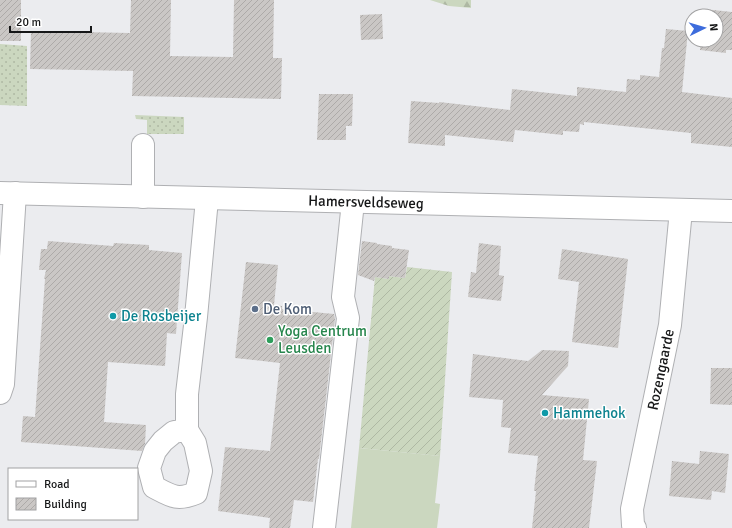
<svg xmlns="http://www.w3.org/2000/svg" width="732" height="528" font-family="Signika,sans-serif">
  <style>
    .grass { fill: url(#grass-dots) }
    .forest { fill: url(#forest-firs) }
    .garden { fill: url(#garden-furrows) }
    .pitch { fill: #cbd7bf }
    .building { fill: url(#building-hatch) }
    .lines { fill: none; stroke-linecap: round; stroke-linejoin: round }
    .minor-casing { stroke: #afb0b3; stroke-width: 24 }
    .minor { stroke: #fff; stroke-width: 22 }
    .service-dot { fill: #5c6f8a; stroke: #fff; stroke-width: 1.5 }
    .culture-dot { fill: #0f9aa8; stroke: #fff; stroke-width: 1.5 }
    .leisure-dot { fill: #2e9e5b; stroke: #fff; stroke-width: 1.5 }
    .labels { text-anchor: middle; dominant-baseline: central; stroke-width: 3; stroke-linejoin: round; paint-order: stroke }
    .street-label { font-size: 15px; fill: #161718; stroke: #fff }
    .service-label { font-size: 15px; fill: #4e5e75; stroke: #fff; text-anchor: start }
    .culture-label { font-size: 15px; fill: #0d838f; stroke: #fff; text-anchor: start }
    .leisure-label { font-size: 15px; fill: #27864d; stroke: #fff; text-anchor: start }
  </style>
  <defs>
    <pattern id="grass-dots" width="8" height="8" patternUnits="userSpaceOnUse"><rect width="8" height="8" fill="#cbd7bf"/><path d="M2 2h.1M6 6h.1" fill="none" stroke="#aeb8a3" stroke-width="1.8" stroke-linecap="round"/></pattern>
    <pattern id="forest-firs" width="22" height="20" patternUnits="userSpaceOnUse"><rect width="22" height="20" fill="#cbd7bf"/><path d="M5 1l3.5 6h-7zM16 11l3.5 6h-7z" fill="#aeb8a3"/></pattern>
    <pattern id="garden-furrows" width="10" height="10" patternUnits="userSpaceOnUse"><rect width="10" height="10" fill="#cbd7bf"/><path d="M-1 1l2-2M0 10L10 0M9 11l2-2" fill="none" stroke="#aeb8a3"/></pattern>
    <pattern id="building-hatch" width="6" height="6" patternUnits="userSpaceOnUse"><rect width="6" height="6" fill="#cac7c5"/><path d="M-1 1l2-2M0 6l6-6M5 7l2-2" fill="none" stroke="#adaaa8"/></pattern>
  </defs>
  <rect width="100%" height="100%" fill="#ebecef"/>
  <path class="grass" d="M0 44 27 46V106L0 105Z
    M135 115 184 117V134H147V120L136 119Z"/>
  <path class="forest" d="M430 0H471V8L449 6Z"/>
  <path class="garden" d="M407 267 452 272 440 456 359 448 375 277 389 279V276L405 278Z"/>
  <path class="pitch" d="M359 448 440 456 435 503 440 504 437 528H351Z"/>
  <path class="building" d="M0 0H21V41H0Z
    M131 0H171L170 56 233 57 234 0H274L273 58H282L281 99 132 96 133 71 30 69 31 31 130 33Z
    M704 9 732 12V50H726V53L700 50 701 40H716V16H703Z
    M382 14 383 39 361 40 360 15Z
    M666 29 688 31 682 92 732 98V147L691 143V133L584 122V125L580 124 579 132 563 131V135L515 130 513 142 445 135V146L408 143 411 101 439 103V102L510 110 512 89 577 96V87L626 92 627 79 640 80V75L659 77 662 48H664Z
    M319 94H353L352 126H346V140H317Z
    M48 241 113 246 114 243 149 245V250L182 253 176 334 167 333 165 366 108 362 104 422 146 425 145 444 142 451 21 442 23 416 35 417 45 279H44L46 270H39L41 249H47Z
    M362 241 377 243V244L392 246V248L409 250 405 278 389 276V279L375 277 374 281 358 275Z
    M479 243 501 246 499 275 504 276 501 301 468 297 471 272 476 273Z
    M562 249 628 259 618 348 572 342 579 282 558 279Z
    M246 262 278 265 274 305 282 306V309L334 314 335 319 319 459H318L313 502 294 500 290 528H269L270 518 218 511 225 447 270 451 280 363 235 358Z
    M542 350 569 351 568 366 542 395 589 399 583 460 597 461 589 528H532L536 491H534L538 456 508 453 511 428 501 427 503 400 469 397 473 354 528 361Z
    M711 368H732V405L710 404Z
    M700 451 729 454 725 493 712 491 711 500 669 496 672 461 699 464Z"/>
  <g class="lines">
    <g class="minor-casing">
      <g id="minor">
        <path id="s1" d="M0 193 732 211"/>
        <path d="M143 197V145"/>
        <path d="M0 393 3 384 15 193"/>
        <path d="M187 430 174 432 163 441 155 451 149 468 154 487C171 496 177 501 196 493L201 471 195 443 187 430V394L196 317 207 199"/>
        <path d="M324 528 348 318 343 297 353 202"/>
        <path id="s2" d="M635 528 633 525 632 509 670 325 681 210"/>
      </g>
    </g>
    <use href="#minor" class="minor"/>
  </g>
  <circle class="service-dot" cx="255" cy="309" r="4"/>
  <g class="culture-dot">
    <circle cx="113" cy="316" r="4"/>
    <circle cx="545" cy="413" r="4"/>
  </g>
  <circle class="leisure-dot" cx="270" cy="340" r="4"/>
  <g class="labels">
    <g class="street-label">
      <text stroke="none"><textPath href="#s1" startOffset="366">Hamersveldseweg</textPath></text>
      <text stroke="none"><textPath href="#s2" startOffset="162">Rozengaarde</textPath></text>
    </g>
    <g class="service-label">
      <text x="263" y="309">De Kom</text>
    </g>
    <g class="culture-label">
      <text x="121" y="316">De Rosbeijer</text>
      <text x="553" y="413">Hammehok</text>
    </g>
    <g class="leisure-label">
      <text x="278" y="331">Yoga Centrum<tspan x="278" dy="17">Leusden</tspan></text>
    </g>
  </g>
  <rect x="8" y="468" width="130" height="52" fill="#ffffff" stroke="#a2a2a3"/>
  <rect x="16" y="481" width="20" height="6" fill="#ffffff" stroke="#a2a2a3"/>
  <text x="44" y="488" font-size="12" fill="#161718">Road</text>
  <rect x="16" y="498" width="20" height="12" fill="url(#building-hatch)" stroke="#a2a2a3"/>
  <text x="44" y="508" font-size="12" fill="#161718">Building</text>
  <g transform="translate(704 28) rotate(85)"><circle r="19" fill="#ffffff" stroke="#a2a2a3"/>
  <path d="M0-3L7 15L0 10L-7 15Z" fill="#3d6cdc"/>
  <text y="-6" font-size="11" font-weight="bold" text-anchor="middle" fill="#161718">N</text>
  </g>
  <path d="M10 26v6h81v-6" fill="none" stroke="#161718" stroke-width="2"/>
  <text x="16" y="26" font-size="12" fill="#161718" stroke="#ffffff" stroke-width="3" paint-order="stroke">20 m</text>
</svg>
